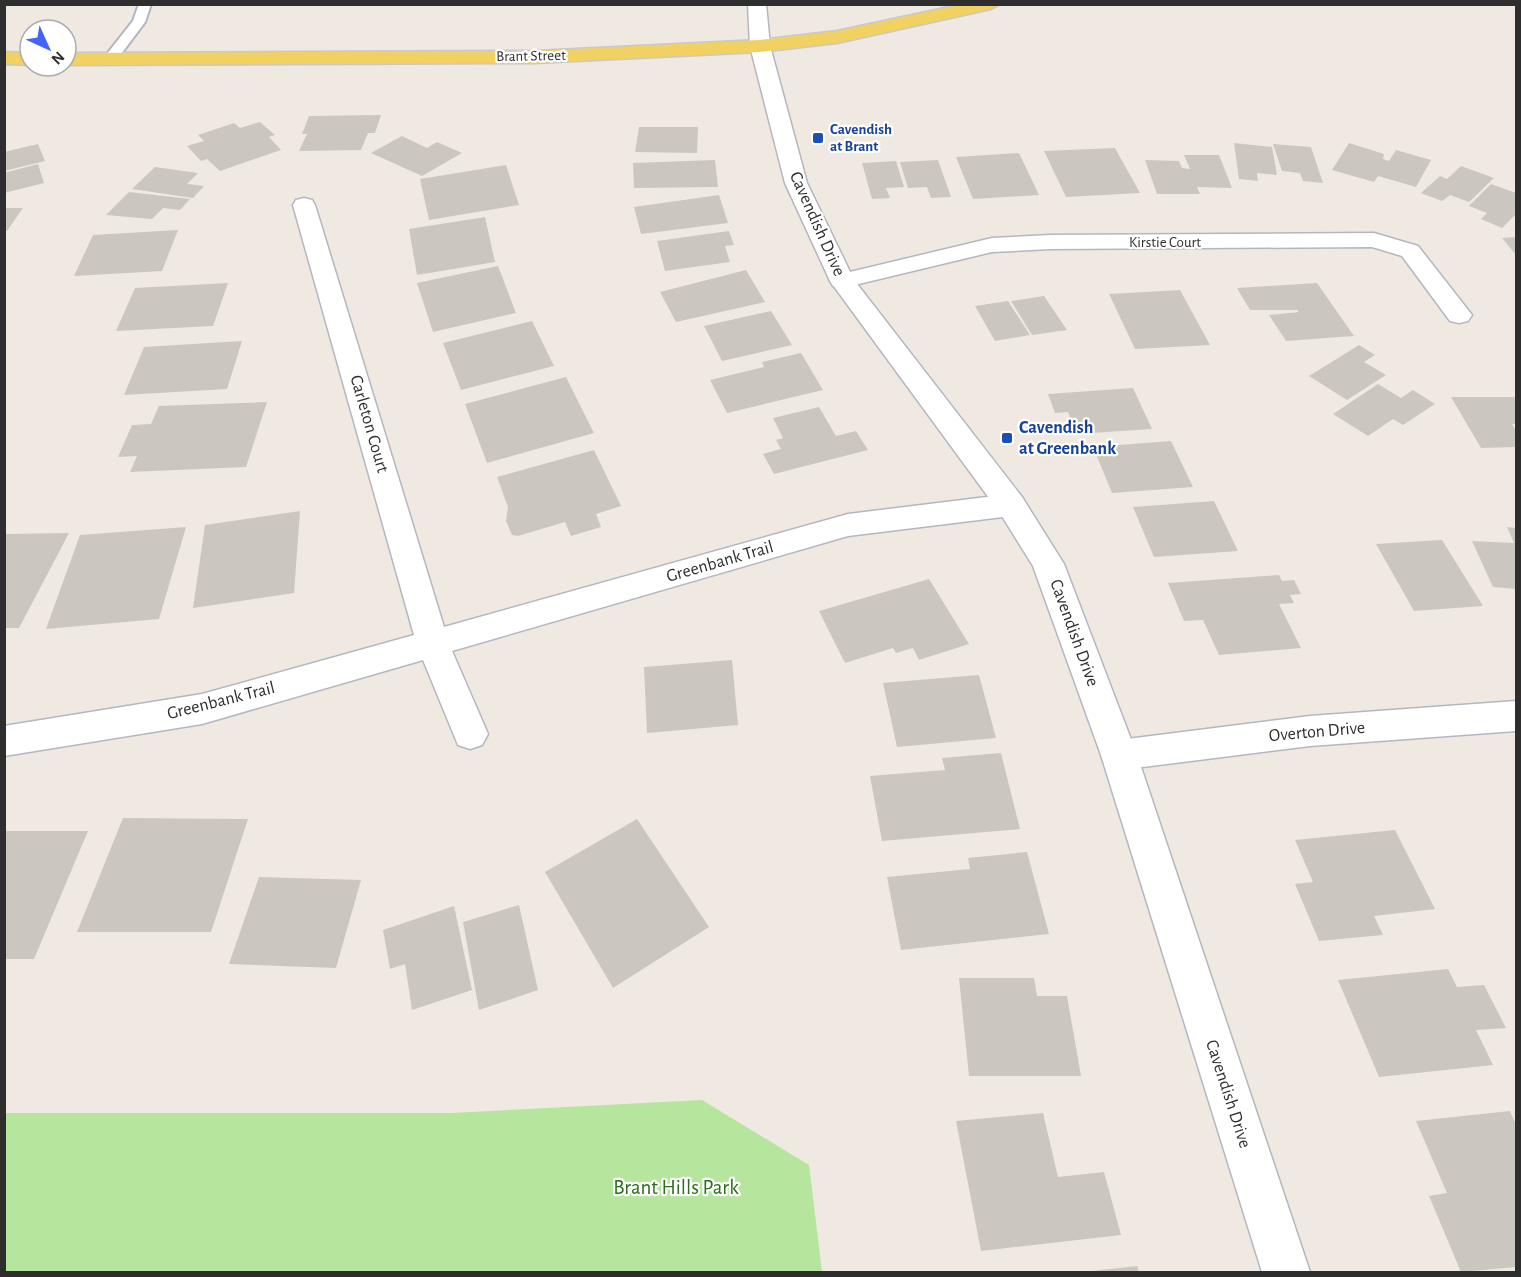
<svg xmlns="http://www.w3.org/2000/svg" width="1521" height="1277" font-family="'Alegreya Sans',sans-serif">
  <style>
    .green { fill: #b6e59e }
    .building { fill: #cbc7bf }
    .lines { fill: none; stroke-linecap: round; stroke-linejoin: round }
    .service-casing { stroke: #b4b7c1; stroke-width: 4 }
    .minor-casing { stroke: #b4b7c1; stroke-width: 3 }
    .tertiary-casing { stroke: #b4b7c1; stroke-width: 3 }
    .primary-casing { stroke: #c9c9c9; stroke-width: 3 }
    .service { fill: #fff; fill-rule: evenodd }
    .minor { fill: #fff; fill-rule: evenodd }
    .tertiary { fill: #fff; fill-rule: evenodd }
    .primary { fill: #f2d163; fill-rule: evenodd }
    .transit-dot { fill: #1a4fb4; stroke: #fff; stroke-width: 2 }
    .labels { text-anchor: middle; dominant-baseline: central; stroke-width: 4.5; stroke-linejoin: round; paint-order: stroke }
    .far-street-label { font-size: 15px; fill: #2e2e2e; stroke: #fff }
    .far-transit-label { font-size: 15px; font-weight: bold; fill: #164399; stroke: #fff; text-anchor: start }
    .street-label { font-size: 18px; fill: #2e2e2e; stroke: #fff }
    .transit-label { font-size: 18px; font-weight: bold; fill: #164399; stroke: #fff; text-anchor: start }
    .near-park-label { font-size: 21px; fill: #2c6e1b; stroke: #fff }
  </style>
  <rect width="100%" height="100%" fill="#efe9e1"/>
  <path class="green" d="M702 1100 809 1165 822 1272H5V1113H451Z"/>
  <path class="building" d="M381 115 375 133H368L361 150 299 151 307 134H302L309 116Z
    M260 122 275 135 269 137 281 150 220 171 207 159 201 161 187 146 204 141 198 135 234 123 240 128Z
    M639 127H698L697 153 635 152Z
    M402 136 427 148 437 142 462 153 422 176 371 153Z
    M1234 143 1272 147 1277 175 1257 173 1258 181 1239 179Z
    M1349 143 1384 154 1383 159 1389 161 1396 150 1431 160 1416 187 1378 176 1374 182 1332 170Z
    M38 144 45 161 4 171V152Z
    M1273 144 1311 147 1323 183 1303 181 1300 173 1282 171Z
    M1115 148 1140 193 1066 197 1044 151Z
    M1019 153 1039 195 973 199 956 157Z
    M1184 155H1219L1232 188 1197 187 1200 194H1157L1145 160 1179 161 1182 168 1190 169Z
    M715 160 718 187 634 188 633 163Z
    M938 160 951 197 931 198 927 187 908 188 900 162Z
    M896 161 904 187 886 188 890 198 872 199 862 163Z
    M38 164 44 183 4 193V173Z
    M506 165 519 205 429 220 420 179Z
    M1461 166 1494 178 1469 202 1450 195 1442 201 1421 193 1440 176 1447 179Z
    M155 167 198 173 187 184 204 186 193 198 132 189Z
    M1491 184 1516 193V214L1502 228 1481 219 1487 213 1469 206Z
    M129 192 190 199 180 210 163 208 152 219 106 215Z
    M719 195 728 223 641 234 634 207Z
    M4 208H23L7 231H4Z
    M485 217 495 262 417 275 409 229Z
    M178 230 162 271 74 276 93 235Z
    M729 231 734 245 725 246 730 262 665 271 657 241Z
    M1516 237V255L1502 238Z
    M498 266 516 313 433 332 417 283Z
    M746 270 765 302 676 322 660 292Z
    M228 283 213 326 116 331 135 288Z
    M1317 283 1354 336 1286 341 1269 315 1299 312 1297 310H1250L1237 288Z
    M1180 290 1210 345 1135 349 1109 294Z
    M1044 296 1067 330 1032 335 1011 301Z
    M1008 301 1030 335 995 341 975 306Z
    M771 311 792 345 722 361 704 326Z
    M532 321 554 366 461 390 443 343Z
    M242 341 227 389 124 395 144 347Z
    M1359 345 1375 355 1364 362 1386 375 1347 400 1309 376Z
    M801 353 823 390 727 413 710 380 764 367 762 362Z
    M566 377 594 433 487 463 465 404Z
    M1378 384 1401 398 1413 390 1435 404 1403 425 1393 419 1368 436 1333 414Z
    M1133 388 1152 429 1076 434 1068 412 1055 413 1048 394Z
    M1451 397H1516V424H1512L1516 431V447L1481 448Z
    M267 402 246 467 130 472 137 456 118 457 132 425 151 424 159 406Z
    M819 407 836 436 856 431 868 450 774 474 763 454 781 449 776 440 783 438 773 418Z
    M1171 441 1193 487 1112 493 1093 447Z
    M594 450 621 506 596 514 601 527 571 536 565 522 518 536 512 535 506 521 508 507 497 477Z
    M1214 501 1238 551 1154 557 1133 507Z
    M300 511 294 593 193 608 205 525Z
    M186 527 159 619 46 629 80 535Z
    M1507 527 1516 528V589L1493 587 1472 541 1514 543Z
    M69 533 19 628H4V534Z
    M1442 540 1483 606 1414 611 1376 544Z
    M1279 575 1282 581 1294 580 1301 594 1290 595 1294 603 1279 604 1301 648 1219 655 1203 620 1184 621 1168 583Z
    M929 579 969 644 919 660 913 648 896 653 893 648 845 663 819 611Z
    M732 660 738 725 647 733 644 667Z
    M979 675 996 738 897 747 883 683Z
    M1001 753 1020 829 882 841 870 776 945 770 942 758Z
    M123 818 248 819 211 932H77Z
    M637 819 709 927 613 988 545 872Z
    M1395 830 1435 909 1374 916 1383 935 1319 941 1295 884 1313 882 1295 840Z
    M4 831H88L34 959H4Z
    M1027 852 1049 934 901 950 887 877 970 869 968 858Z
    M259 877 361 880 336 968 229 964Z
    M519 905 538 990 479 1010 463 922Z
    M454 906 472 990 412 1010 405 964 390 969 383 930Z
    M1448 969 1457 987 1484 985 1506 1028 1476 1030 1493 1065 1379 1077 1338 980Z
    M959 978H1034L1037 996H1067L1081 1076H969Z
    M1510 1111 1516 1125V1267L1461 1272 1429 1196 1447 1193 1416 1121Z
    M1043 1113 1058 1177 1104 1172 1121 1235 981 1251 956 1121Z
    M1137 1266 1139 1272H1092V1271Z"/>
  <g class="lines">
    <g class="service-casing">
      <path id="service" d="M139 4H151L145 22 115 62H105L103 59 133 21Z"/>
    </g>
    <g class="minor-casing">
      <path id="minor" d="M748 4H766L770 46 767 50H753L750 46Z
        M304 198 312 200 315 205 444 627 848 514 1011 494 1022 497 1026 505 1022 513 1011 516 848 536 452 651 488 734 482 745 470 749 458 745 423 660 202 724 4 756V726L202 694 414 635 293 205 296 200Z
        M1374 233 1418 246 1472 315 1468 321 1459 323 1450 321 1402 256 1372 247 1051 249 992 252 842 288 833 286 830 281 833 276 992 238 1051 235Z
        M1516 701V731L1310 746 1119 770 1106 766 1101 755 1106 744 1119 740 1310 716Z"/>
    </g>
    <g class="tertiary-casing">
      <path id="tertiary" d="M760 40 770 46 807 183 854 280 1022 497 1064 564 1137 755 1310 1272H1262L1101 755 1033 566 1000 513 830 281 785 183 750 46Z"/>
    </g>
    <g class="primary-casing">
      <path id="primary" d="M963 4H1000L991 9 837 43 760 52 535 63 66 65V53L535 51 760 40 837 31Z
        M4 52 30 53V65L4 64Z"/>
    </g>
    <use href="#service" class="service"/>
    <use href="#minor" class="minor"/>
    <use href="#tertiary" class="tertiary"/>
    <use href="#primary" class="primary"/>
  </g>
  <g class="transit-dot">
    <rect x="812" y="132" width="12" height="12" rx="3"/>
    <rect x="1001" y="432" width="12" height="12" rx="3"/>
  </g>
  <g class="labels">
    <g class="far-street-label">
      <text transform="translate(531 56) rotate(-1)">Brant Street</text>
      <text x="1165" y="242">Kirstie Court</text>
    </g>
    <g class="far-transit-label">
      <text x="830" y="129">Cavendish<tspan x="830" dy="17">at Brant</tspan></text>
    </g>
    <g class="street-label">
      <text transform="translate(817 224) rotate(66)">Cavendish Drive</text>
      <text transform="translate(369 424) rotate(74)">Carleton Court</text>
      <text transform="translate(720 562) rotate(-16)">Greenbank Trail</text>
      <text transform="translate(1074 633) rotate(70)">Cavendish Drive</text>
      <text transform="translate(221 701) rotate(-14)">Greenbank Trail</text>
      <text transform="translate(1317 732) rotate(-5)">Overton Drive</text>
      <text transform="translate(1228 1094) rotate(72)">Cavendish Drive</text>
    </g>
    <g class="transit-label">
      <text x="1019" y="428">Cavendish<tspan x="1019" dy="21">at Greenbank</tspan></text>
    </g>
    <g class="near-park-label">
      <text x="676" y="1187">Brant Hills Park</text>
    </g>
  </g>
  <rect width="1521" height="1277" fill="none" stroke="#2e2e2e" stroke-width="12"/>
  <g transform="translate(48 48) rotate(135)"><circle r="28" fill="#ffffff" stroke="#ababab" stroke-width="1.5"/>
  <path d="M0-4.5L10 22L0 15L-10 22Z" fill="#4264fb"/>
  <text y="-9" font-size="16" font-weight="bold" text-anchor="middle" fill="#2e2e2e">N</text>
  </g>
</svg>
